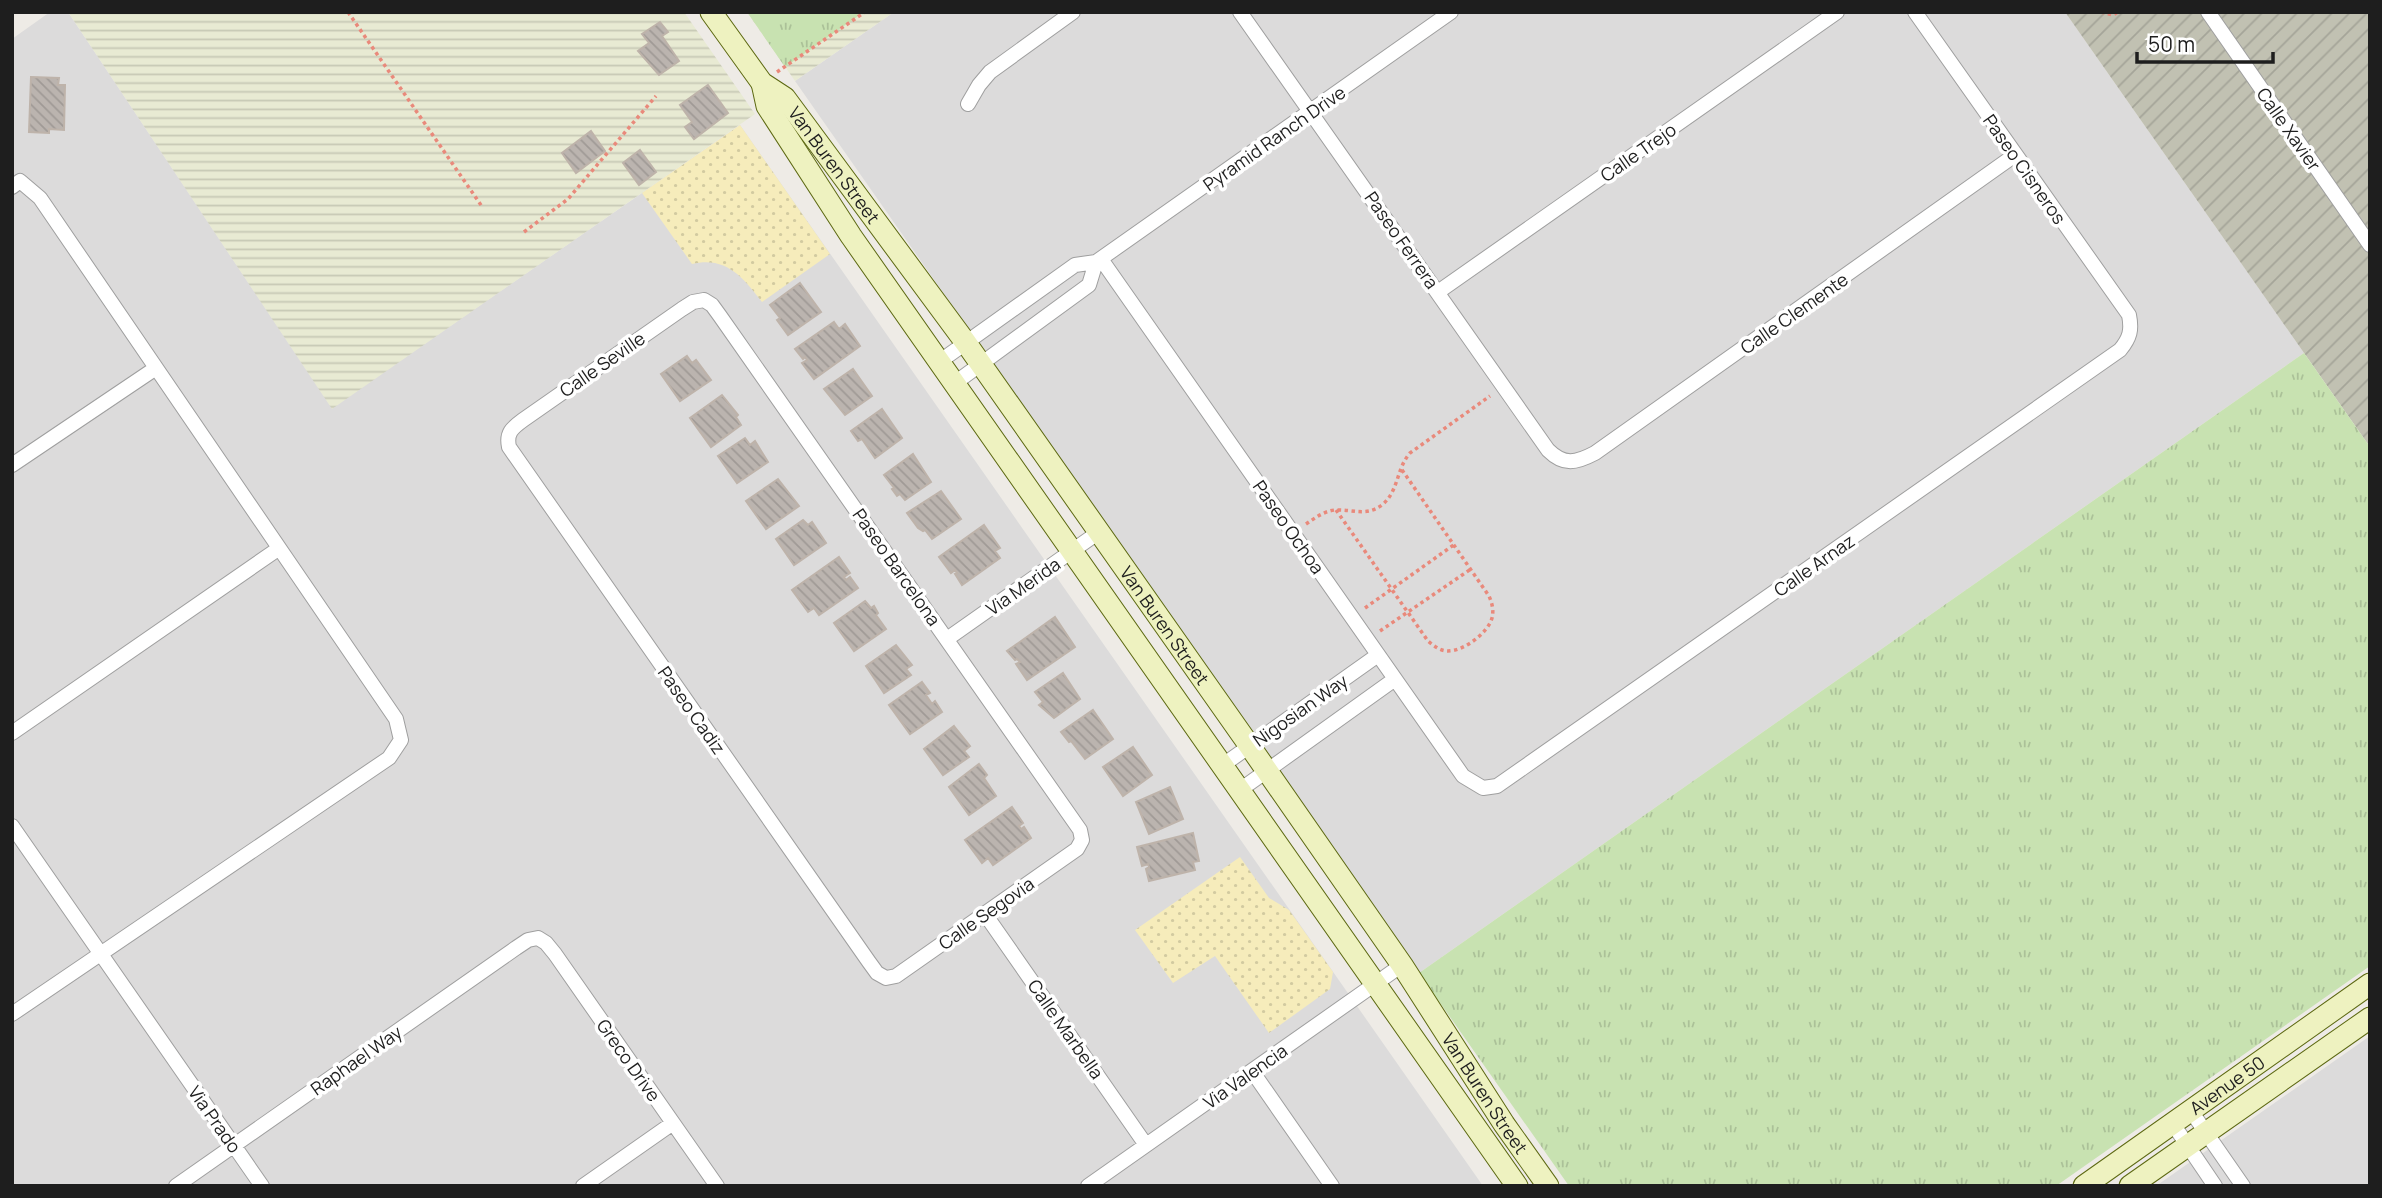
<svg xmlns="http://www.w3.org/2000/svg" width="2382" height="1198" font-family="Manrope,sans-serif">
  <style>
    .residential { fill: #dcdbdb }
    .construction { fill: url(#construction-furrows) }
    .farmland { fill: url(#farmland-rules) }
    .grass { fill: url(#grass-tufts) }
    .sand { fill: url(#sand-dots) }
    .building { fill: url(#building-back-hatch); stroke: #beb3aa; stroke-width: 2 }
    .lines { fill: none; stroke-linecap: round; stroke-linejoin: round }
    .street-casing { stroke: #9f9f9f; stroke-width: 16 }
    .secondary-casing { stroke: #5d6912; stroke-width: 23 }
    .path { stroke: #e9897b; stroke-width: 3.5; stroke-dasharray: 3.5 3.5; stroke-linecap: butt }
    .street { stroke: #fff; stroke-width: 14 }
    .secondary { stroke: #eef2c0; stroke-width: 21 }
    .labels { text-anchor: middle; dominant-baseline: central; stroke-width: 7; stroke-linejoin: round; paint-order: stroke }
    .street-label { font-size: 18px; fill: #1e1e1e; stroke: #fff }
  </style>
  <defs>
    <pattern id="construction-furrows" width="10" height="10" patternUnits="userSpaceOnUse" patternTransform="scale(1.75)"><rect width="10" height="10" fill="#c1c1b2"/><path d="M-1 1l2-2M0 10L10 0M9 11l2-2" fill="none" stroke="#a5a599"/></pattern>
    <pattern id="farmland-rules" width="6" height="5" patternUnits="userSpaceOnUse" patternTransform="scale(1.75)"><rect width="6" height="5" fill="#e8ead3"/><path d="M0 2.5h6" fill="none" stroke="#c7c8b5"/></pattern>
    <pattern id="grass-tufts" width="24" height="20" patternUnits="userSpaceOnUse" patternTransform="scale(1.75)"><rect width="24" height="20" fill="#c8e2b1"/><path d="M3 7l-1-3M5 7V3M7 7l1-3M15 17l-1-3M17 17v-4M19 17l1-3" fill="none" stroke="#abc198"/></pattern>
    <pattern id="sand-dots" width="8" height="8" patternUnits="userSpaceOnUse" patternTransform="scale(1.75)"><rect width="8" height="8" fill="#f6ecbb"/><path d="M2 2h.1M6 6h.1" fill="none" stroke="#d2caa0" stroke-width="1.8" stroke-linecap="round"/></pattern>
    <pattern id="building-back-hatch" width="6" height="6" patternUnits="userSpaceOnUse" patternTransform="scale(1.75)"><rect width="6" height="6" fill="#bbb4af"/><path d="M-1 5l2 2M0 0l6 6M5-1l2 2" fill="none" stroke="#a09a96"/></pattern>
  </defs>
  <rect width="100%" height="100%" fill="#eeebe6"/>
  <path class="residential" d="M50 12H68L332 408 740 125 1483 1186H12V39Z
    M894 12H2065L2304 353 1419 973 795 81Z
    M2370 1036V1186H2156Z"/>
  <path class="construction" d="M2065 12H2370V447L2304 353Z"/>
  <path class="farmland" d="M68 12H684L755 114 332 409Z
    M747 12H894L795 81Z"/>
  <path class="grass" d="M747 12H864L785 67Z
    M2304 353 2370 447V966L2056 1186H1569L1419 973Z"/>
  <path class="sand" d="M740 125 830 254 762 302C743 278 727 256 692 264L642 193Z
    M1240 857 1269 898 1289 910 1333 972 1330 989 1269 1033 1215 956 1173 983 1135 930Z"/>
  <path class="building" d="M660 22 668 32 662 36 679 61 659 75 638 51 649 43 642 34Z
    M31 77 59 78 58 85H65L64 130 49 129V133L29 132Z
    M708 85 728 113 694 139 685 127 692 122 680 105Z
    M591 131 605 151 576 173 562 153Z
    M640 150 656 172 639 185 623 163Z
    M800 283 821 312 788 335 777 320 780 318 770 305Z
    M834 322 839 329 845 324 860 346 814 379 802 363 807 360 805 357 803 359 795 349Z
    M687 356 692 363 696 360 711 380 680 401 661 374Z
    M853 369 872 396 845 415 824 389Z
    M722 395 738 415 736 417 741 425 711 447 690 418Z
    M882 409 902 438 875 458 862 439 858 441 851 431Z
    M745 438 750 445 755 441 768 462 737 483 718 456Z
    M913 454 931 482 905 500 900 494 897 496 892 489 894 488 884 475Z
    M778 479 799 506 766 529 746 501Z
    M941 491 961 519 932 539 925 530 923 531 918 528 907 513Z
    M803 520 808 525 812 522 826 543 794 565 776 539Z
    M984 525 1000 548 995 551 1000 558 962 585 955 574 957 573 955 570 951 573 939 557Z
    M839 557 850 573 844 577 846 580 850 577 858 588 819 615 814 608 808 612 792 590Z
    M865 601 871 608 874 606 878 613 876 615 886 629 854 651 834 623Z
    M1055 617 1075 647 1027 680 1016 664 1020 662 1017 659 1015 660 1007 651Z
    M896 645 912 665 906 669 911 675 884 693 866 666Z
    M1063 673 1080 699 1054 718 1039 705 1043 702 1035 692Z
    M922 682 930 693 926 695 932 704 935 701 942 712 910 734 889 705Z
    M1093 710 1113 739 1085 759 1071 741 1069 742 1061 732Z
    M954 726 970 746 964 751 969 757 943 775 924 749Z
    M1133 747 1152 775 1123 796 1103 767Z
    M979 764 987 775 984 778 996 796 969 815 949 787Z
    M1170 787 1183 819 1149 834 1136 802Z
    M1012 807 1023 823 1019 826 1021 829 1024 827 1031 838 993 865 988 858 982 863 965 840Z
    M1193 833 1199 861 1193 862 1195 870 1149 881 1146 869 1149 867 1148 864 1142 866 1137 847Z"/>
  <g class="lines">
    <g class="street-casing">
      <path id="street" d="M1240 12 1548 450C1564 466 1576 463 1595 453L2015 155
        M2208 12 2370 245
        M968 104 979 85 990 72 1073 12
        M12 187 20 181 40 198 396 719 401 740 389 758 12 1014
        M1101 259 1463 776 1483 788 1497 786 2120 350C2130 338 2132 330 2129 315L1915 12
        M1438 292 1837 12
        M704 300 712 305 720 316 1080 830 1082 840 1077 849 896 976 886 978 877 973 869 962 509 447C506 433 512 428 523 420L682 309 693 302Z
        M939 362 1075 265 1096 262 1451 12
        M955 383 1089 285 1096 262
        M12 465 156 368
        M947 639 1099 532
        M12 733 278 549
        M1223 765 1378 655
        M1240 790 1395 679
        M12 826 262 1186
        M985 914 1146 1145
        M1252 1071 1332 1186
        M2191 1111 2243 1186
        M2173 1124 2215 1186
        M176 1186 516 948 528 940 538 938 546 943 555 954 717 1186
        M583 1186 673 1123
        M1088 1186 1402 965"/>
    </g>
    <g class="secondary-casing">
      <g id="secondary">
        <path id="s1" d="M711 12 762 83 785 98 966 343 1249 745 1402 965 1504 1124 1548 1186"/>
        <path d="M762 83 767 106 851 236 1517 1186"/>
        <path id="s2" d="M2084 1186 2370 984"/>
        <path d="M2130 1186 2370 1018"/>
      </g>
    </g>
    <path class="path" d="M348 12 483 208
      M2101 12 2113 15 2118 12
      M777 72 865 12
      M524 232 568 199 656 96
      M1336 510 1428 641C1434 646 1440 651 1448 651 1464 651 1488 633 1492 618 1494 610 1492 603 1489 596L1400 467
      M1306 524C1315 518 1324 511 1335 510 1353 509 1366 517 1382 505 1399 491 1396 469 1410 453L1490 396
      M1365 608 1455 544
      M1380 631 1471 569"/>
    <use href="#street" class="street"/>
    <use href="#secondary" class="secondary"/>
  </g>
  <g class="labels">
    <g class="street-label">
      <text transform="translate(2289 129) rotate(55)">Calle Xavier</text>
      <text transform="translate(1274 138) rotate(-35)">Pyramid Ranch Drive</text>
      <text transform="translate(1638 152) rotate(-35)">Calle Trejo</text>
      <text stroke="none"><textPath href="#s1" startOffset="198">Van Buren Street</textPath></text>
      <text transform="translate(2025 169) rotate(55)">Paseo Cisneros</text>
      <text transform="translate(1402 240) rotate(55)">Paseo Ferrera</text>
      <text transform="translate(1794 313) rotate(-35)">Calle Clemente</text>
      <text transform="translate(602 364) rotate(-35)">Calle Seville</text>
      <text transform="translate(1289 527) rotate(55)">Paseo Ochoa</text>
      <text transform="translate(1814 565) rotate(-35)">Calle Arnaz</text>
      <text transform="translate(897 567) rotate(55)">Paseo Barcelona</text>
      <text transform="translate(1023 586) rotate(-35)">Via Merida</text>
      <text stroke="none"><textPath href="#s1" startOffset="765">Van Buren Street</textPath></text>
      <text transform="translate(692 710) rotate(55)">Paseo Cadiz</text>
      <text transform="translate(1300 710) rotate(-35)">Nigosian Way</text>
      <text transform="translate(986 913) rotate(-35)">Calle Segovia</text>
      <text transform="translate(1066 1029) rotate(55)">Calle Marbella</text>
      <text transform="translate(356 1060) rotate(-35)">Raphael Way</text>
      <text transform="translate(629 1060) rotate(55)">Greco Drive</text>
      <text transform="translate(1245 1076) rotate(-35)">Via Valencia</text>
      <text stroke="none"><textPath href="#s2" startOffset="175">Avenue 50</textPath></text>
      <text stroke="none"><textPath href="#s1" startOffset="1332">Van Buren Street</textPath></text>
      <text transform="translate(215 1119) rotate(55)">Via Prado</text>
    </g>
  </g>
  <rect width="2382" height="1198" fill="none" stroke="#1e1e1e" stroke-width="28"/>
  <path d="M2137 52v10h136v-10" fill="none" stroke="#1e1e1e" stroke-width="3.5"/>
  <text x="2148" y="52" font-size="21" fill="#1e1e1e" stroke="#ffffff" stroke-width="5" paint-order="stroke">50 m</text>
</svg>
